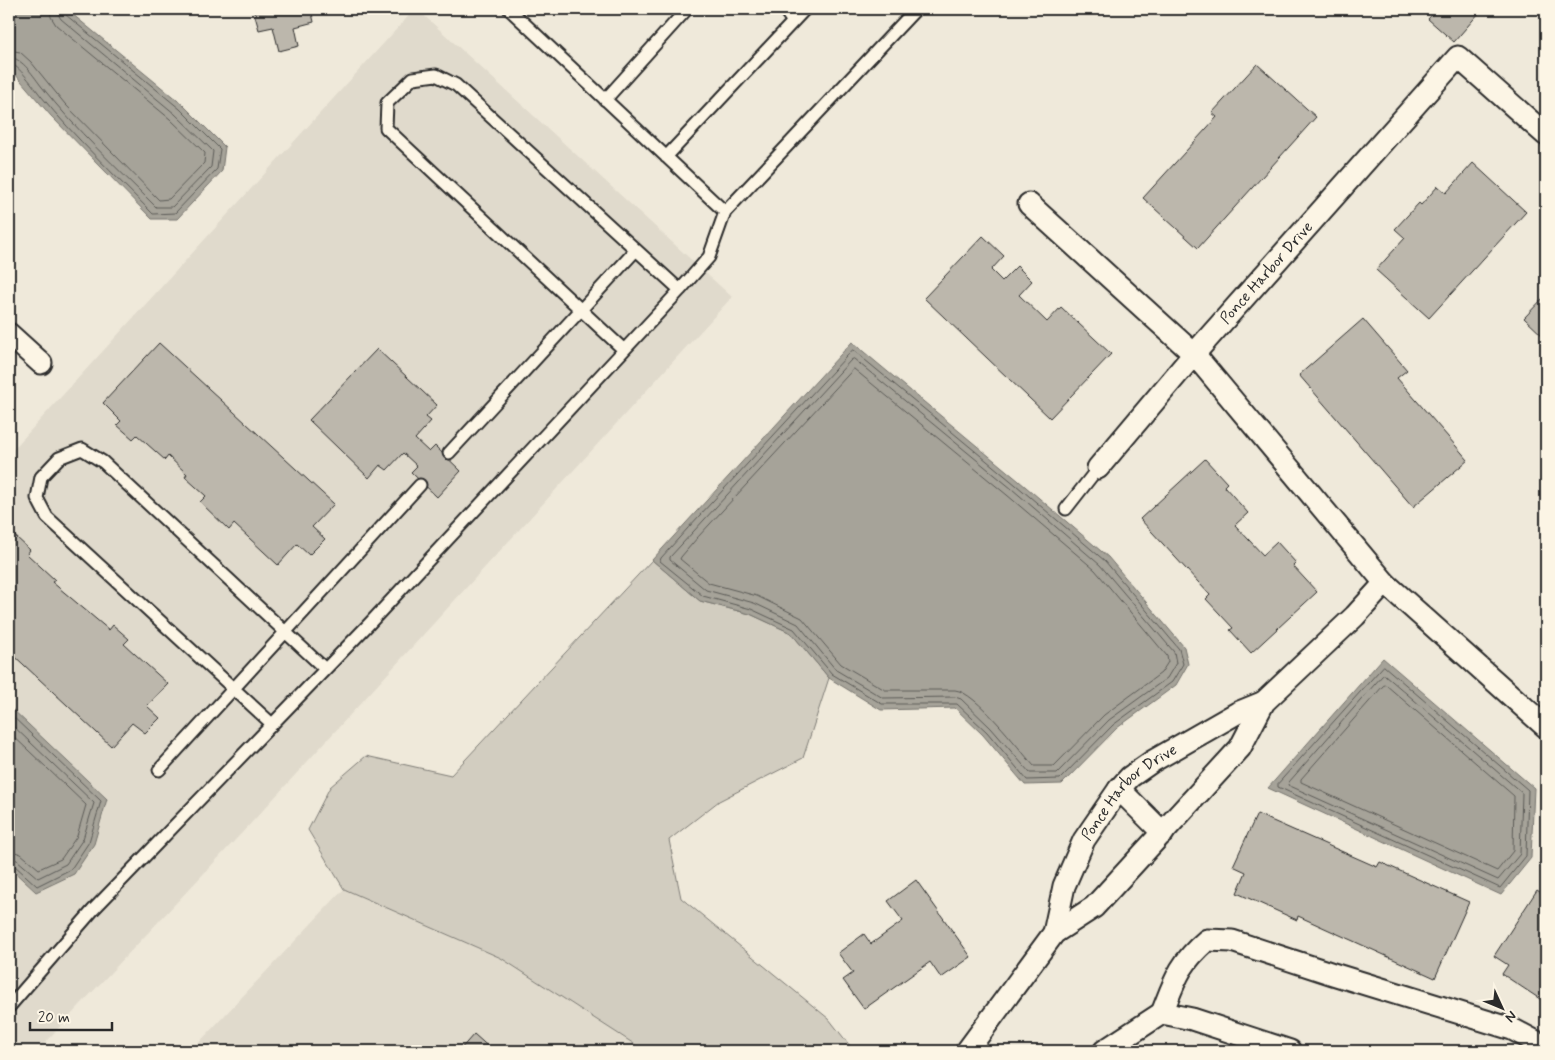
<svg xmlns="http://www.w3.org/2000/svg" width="1555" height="1060" font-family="Mynerve,sans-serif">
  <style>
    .built { fill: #e0dacc }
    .green { fill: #d2cdc0; stroke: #7e7c76 }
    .water { fill: #a6a399; stroke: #75736d }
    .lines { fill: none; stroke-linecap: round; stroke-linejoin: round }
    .shore { stroke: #5c5b57; stroke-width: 1 }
    .building { fill: #bcb7ac; stroke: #2b2b2b }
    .service-casing { stroke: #2b2b2b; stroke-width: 15 }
    .minor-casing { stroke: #2b2b2b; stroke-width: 25 }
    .service { stroke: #fcf5e5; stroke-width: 11 }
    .minor { stroke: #fcf5e5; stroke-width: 21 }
    .labels { text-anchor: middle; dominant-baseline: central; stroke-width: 4; stroke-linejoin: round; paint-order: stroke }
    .street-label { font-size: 16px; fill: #2b2b2b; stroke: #fcf5e5 }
  </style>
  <rect width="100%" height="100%" fill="#efe9da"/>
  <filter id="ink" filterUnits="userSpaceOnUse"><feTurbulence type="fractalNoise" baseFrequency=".02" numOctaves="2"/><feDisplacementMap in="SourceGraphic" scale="10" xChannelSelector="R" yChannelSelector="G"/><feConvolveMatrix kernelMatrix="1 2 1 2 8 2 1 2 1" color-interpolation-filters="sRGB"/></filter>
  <g filter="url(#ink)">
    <path class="built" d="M415 9H417L732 297 254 820 37 1051H9V867L36 892 107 799 9 706V454Z
      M344 889 501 958 645 1051H191Z"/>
    <path class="green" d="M652 560 700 601 750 614 791 633 829 678 803 758 719 801 669 840 681 898 829 1019 854 1051H645L501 958 344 889 308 830 330 787 366 756 451 775Z"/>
    <path class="water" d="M9 9H66L183 105 225 147 222 171 177 219H152L51 116 9 67Z
      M852 342 1019 481 1108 557 1184 647 1188 664 1176 685 1117 728 1062 784 1025 785 983 735 955 708 881 710 829 678 791 633 750 614 700 601 652 560Z
      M1383 658 1534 788 1531 858 1501 895 1268 788Z
      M9 706 107 799 94 844 74 874 36 892 9 867Z"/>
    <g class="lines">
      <path class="shore" d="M9 50 20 52 31 62 65 104 159 200 169 199 204 163 205 153 170 119 56 25 51 17 50 9
        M9 57C23 58 34 77 42 87 76 130 117 168 156 207H172L211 167 213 151 175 114 61 19 58 14 57 9
        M9 63C19 65 34 87 41 96 75 138 115 175 153 214L175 213 217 169 220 149 180 109 66 15 64 9
        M853 350 1016 485 1105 561 1179 649 1183 664 1172 682 1113 725 1060 779 1027 780 987 732 957 704H882L832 674 794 629 751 609 703 596 660 561 661 558 688 528Z
        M854 359 1012 489 1100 565 1174 652 1176 663 1167 678 1109 720 1057 773H1030L991 728 961 699 955 697 883 698 836 670 798 624 754 603 706 590 670 560V557L693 532 851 360Z
        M854 369 1007 495 1095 570 1167 656 1168 662 1161 673 1104 715 1054 766H1034C1018 748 976 692 955 690H885L841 664 802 618 757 596 709 583 680 559 681 557 698 537Z
        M1384 666 1528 790 1526 856 1500 888 1278 787V784Z
        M1385 675 1522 793 1520 854 1498 880 1288 785 1289 782 1382 676Z
        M1386 685 1514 796 1513 851 1497 871 1301 782V779L1383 686Z
        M9 713 101 801 89 842 71 869 37 886 14 865 9 864
        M9 722 94 803 83 839 66 864 38 878 17 860 9 858
        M9 732 86 805 77 836 61 859 39 869 21 854 9 850"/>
    </g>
    <path class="building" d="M253 9H311L314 22 295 27 299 46 279 51 273 27 259 30Z
      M1437 9H1474L1479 13 1454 42 1428 19Z
      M1257 64 1316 117 1198 248 1143 198 1217 117 1212 113Z
      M1473 163 1526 212 1429 318 1376 270 1405 238 1395 229 1419 203 1421 205 1438 186 1446 193Z
      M983 236 1004 256 991 270 1002 281 1017 266 1032 281 1019 295 1047 322 1061 307 1111 354 1050 418 924 298Z
      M1546 295V339L1524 318Z
      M1363 319 1407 370 1397 378 1468 460 1413 507 1299 375Z
      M159 343 334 504 312 527 325 539 309 555 297 544 278 565 234 524 229 530 200 502 206 496 185 477 187 474 168 456 165 460 137 435 133 439 117 425 121 421 103 403Z
      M377 349 437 405 426 417 431 421 415 439 429 452 435 446 461 471 437 497 411 472 417 466 403 453 387 470 380 465 369 478 309 420Z
      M1205 459 1227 483 1224 486 1248 513 1235 525 1263 555 1277 542 1296 563 1293 566 1317 592 1251 653 1230 630 1233 628 1206 599 1210 595 1140 519Z
      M15 536 30 550 27 554 55 580 52 582 109 630 113 625 129 639 124 644 168 684 147 706 160 718 145 733 132 723 111 746 9 651V538L11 540Z
      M1257 814 1377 867 1380 862 1469 902 1435 978 1298 916 1297 920 1237 893 1246 872 1233 866Z
      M916 880 971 957 941 978 930 962 864 1009 843 980 853 973 838 953 864 934 871 944 903 921 888 901Z
      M1537 890 1546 896V1003L1502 974 1508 965 1494 956Z
      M474 1034 493 1051H459Z"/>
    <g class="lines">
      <g class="service-casing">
        <path id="service" d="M509 9 725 212
          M784 9 793 22
          M605 100 687 9
          M666 157 805 9
          M624 350 386 128 387 103 413 78 436 75 456 85 680 290
          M449 453 636 250
          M1066 509 1098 468
          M272 724 47 517 37 498 41 477 59 458 82 449 103 462 325 669
          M159 770 420 485
          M9 1007 93 910 369 624 680 290 709 257 725 212 916 9"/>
      </g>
      <g class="minor-casing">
        <g id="minor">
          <path d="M1029 204 1194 354 1385 583 1546 727"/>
          <path d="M9 334 41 363"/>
          <path id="s1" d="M1098 468 1194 354 1458 57 1546 135"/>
          <path d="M1119 789 1163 833"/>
          <path id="s2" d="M1054 933 1064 886 1084 840 1119 789 1130 777 1153 761 1237 713 1264 702"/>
          <path d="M1162 1013C1175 980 1179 964 1207 940L1232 941 1333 974 1512 1029 1546 1047"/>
          <path d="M967 1051 1054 933 1094 907 1240 748 1264 702 1355 616 1385 583"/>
          <path d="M1104 1051 1162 1013 1192 1019 1290 1051"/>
        </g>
      </g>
      <use href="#service" class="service"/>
      <use href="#minor" class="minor"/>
    </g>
  </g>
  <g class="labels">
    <g class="street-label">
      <text stroke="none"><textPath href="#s1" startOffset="258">Ponce Harbor Drive</textPath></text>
      <text stroke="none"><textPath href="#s2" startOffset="165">Ponce Harbor Drive</textPath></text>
    </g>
  </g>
  <rect width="1555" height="1060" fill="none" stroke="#fcf5e5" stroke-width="30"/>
  <rect x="15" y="15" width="1525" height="1030" fill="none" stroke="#2b2b2b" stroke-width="2" filter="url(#ink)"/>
  <g transform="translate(1502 1008) rotate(134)" stroke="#fcf5e5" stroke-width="4" paint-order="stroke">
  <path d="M0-4L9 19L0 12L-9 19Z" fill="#2b2b2b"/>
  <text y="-8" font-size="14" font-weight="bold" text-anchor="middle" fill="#2b2b2b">N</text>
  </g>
  <path d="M30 1022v8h82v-8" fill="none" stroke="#2b2b2b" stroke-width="2.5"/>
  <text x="38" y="1022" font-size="15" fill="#2b2b2b" stroke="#fcf5e5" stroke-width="4" paint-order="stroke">20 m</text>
</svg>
